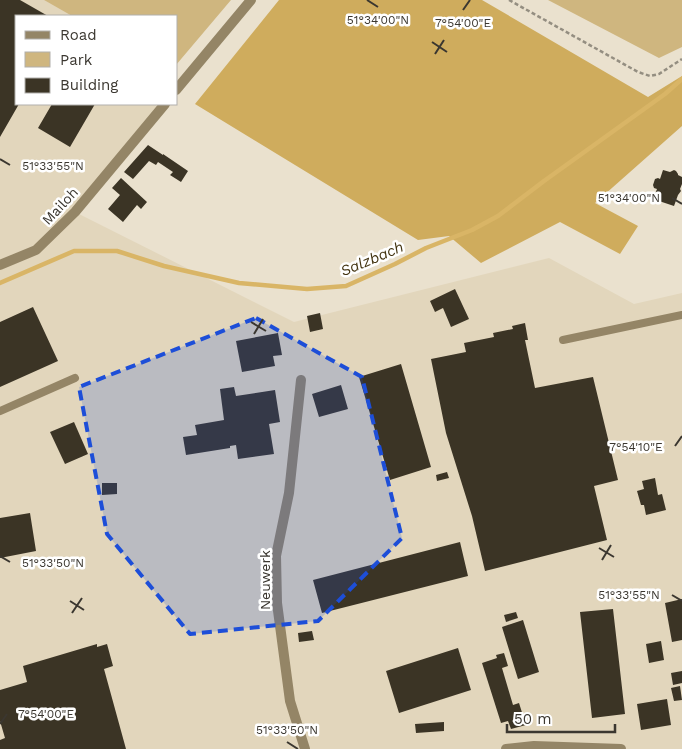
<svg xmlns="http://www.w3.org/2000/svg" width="682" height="749" font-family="'Work Sans',sans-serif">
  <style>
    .built { fill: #e2d6bc }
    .green { fill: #cfb67f }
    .forest { fill: #cfac5d }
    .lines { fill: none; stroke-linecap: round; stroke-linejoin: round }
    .stream { stroke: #d9b566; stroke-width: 4.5 }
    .building { fill: #3b3425 }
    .path { stroke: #948e81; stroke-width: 2.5; stroke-dasharray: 4 2.5; stroke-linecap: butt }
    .service { stroke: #948566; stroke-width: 8 }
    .minor { stroke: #948566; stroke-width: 10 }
    .marked { fill: #1d4ed8; fill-opacity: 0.2; stroke: #1d4ed8; stroke-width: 4; stroke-dasharray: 10 6; stroke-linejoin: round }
    .ticks { fill: none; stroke: #3b3730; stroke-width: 2 }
    .labels { text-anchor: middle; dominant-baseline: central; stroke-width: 5; stroke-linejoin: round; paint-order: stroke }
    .street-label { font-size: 14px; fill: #3b3730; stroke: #fff }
    .water-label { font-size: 15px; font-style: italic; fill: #423310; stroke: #fff }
    .ticks-label { font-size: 12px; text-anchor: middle; fill: #3b3730; stroke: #fff; stroke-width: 5; stroke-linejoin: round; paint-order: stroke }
  </style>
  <rect width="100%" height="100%" fill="#eae1ce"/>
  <path class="built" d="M0 0H44L72 16H16V104H165L75 212 294 322 549 258 634 304 682 293V749H0Z"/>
  <path class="green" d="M44 0H231L176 65V16H72Z
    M548 0H682V47L659 58Z"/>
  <path class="forest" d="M279 0H482L648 97 682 76V126L595 203 638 226 620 254 560 222 481 263 449 236 418 240 195 104Z"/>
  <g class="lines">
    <path class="stream" d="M0 283 74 251H117L164 266 239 283 307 289 346 286 395 264 426 248 472 230 498 216 544 181 665 94 682 79"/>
  </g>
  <path class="building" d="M0 0H20L48 16H16V104H19L0 137Z
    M52 104H95L70 147 38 128Z
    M148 145 163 155V154L188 171 181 182 170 175 173 172 158 162 156 165 149 161 133 179 124 172Z
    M663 170 670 172 674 170 676 171 678 174V175L682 177V184L680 189 681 191 678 195 674 206 653 199 657 189 654 188 653 185 655 179 658 178 660 179Z
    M121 178 147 202 141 209 137 205 123 222 108 209 120 195 112 188Z
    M455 289 469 319 451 327 443 308 435 312 430 301Z
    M33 307 58 361 0 387V322Z
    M320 313 323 329 310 332 307 316Z
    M525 323 528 340H525L535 388 593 377 618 480 594 486 607 540 485 571 472 516 446 433 431 359 466 352 464 343 494 337 493 333 513 329 512 326Z
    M278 333 282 355 273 356 275 366 242 372 236 341Z
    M401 364 431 467 390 480 359 377Z
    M341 385 348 409 319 417 312 394Z
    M234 387 236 396 275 390 280 422 269 424 274 454 238 459 236 445 230 446V448L186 455 183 437 197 435 195 425 224 420 220 389Z
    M74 422 88 454 65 464 50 432Z
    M447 472 449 478 437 481 436 475Z
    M655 478 658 495 662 494 666 510 646 515 644 505H641L637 491 644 489 642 481Z
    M102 483H117V494L102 495Z
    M30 513 36 551 0 558V518Z
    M460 542 468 576 322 613 313 580Z
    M682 599V640L672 642 665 603Z
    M613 609 625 714 592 718 580 612Z
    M516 612 518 618 506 622 504 615Z
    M523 620 539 672 518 679 502 627Z
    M312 631 314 640 299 642 298 633Z
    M661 641 664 660 649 663 646 644Z
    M97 644V647L107 644 113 666 104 669 126 749H0V740L5 738 0 721V690L27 682 23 666Z
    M458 648 471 690 399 713 386 671Z
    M504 653 508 666 502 668 513 705 519 703 526 725 511 729 508 721 501 723 482 663 497 658 496 655Z
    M682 671V683L673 685 671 673Z
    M680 686 682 700 674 701 671 688Z
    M667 699 671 725 641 730 637 704Z
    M444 722V731L416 733 415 724Z"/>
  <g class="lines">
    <path class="path" d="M509 0 638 72 650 76 659 74 682 59"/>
    <path class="service" d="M563 340 682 315
      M0 411 75 378"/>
    <path class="minor" d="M176 90 251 0
      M0 265 36 250 75 212 165 104
      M301 380 289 493 276 556 277 603 290 701 305 749
      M506 749 534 746 621 749"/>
  </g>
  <path class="marked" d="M256 318 362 377 402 538 318 621 190 634 107 534 79 387Z"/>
  <path class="ticks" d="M367 0 378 7M463 10 470 0M432 42 447 52M435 54 444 40M0 159 10 165M672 198 682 204M251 322 266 331M254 334 263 319M675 446 682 436M599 548 614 557M0 556 10 562M602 560 611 545M672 595 682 601M70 601 84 610M72 613 82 598M0 724 7 714M287 742 298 749"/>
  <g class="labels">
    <g class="street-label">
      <text transform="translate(60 206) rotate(-47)">Mailoh</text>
      <text transform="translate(265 580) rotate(-90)">Neuwerk</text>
    </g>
    <g class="water-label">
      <text transform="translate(372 259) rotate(-23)">Salzbach</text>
    </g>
  </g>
  <g class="ticks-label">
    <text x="378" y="24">51°34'00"N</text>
    <text x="463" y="27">7°54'00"E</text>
    <text x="53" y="170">51°33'55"N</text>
    <text x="629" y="202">51°34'00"N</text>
    <text x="636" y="451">7°54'10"E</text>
    <text x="53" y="567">51°33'50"N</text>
    <text x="629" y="599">51°33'55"N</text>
    <text x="46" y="718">7°54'00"E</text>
    <text x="287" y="734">51°33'50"N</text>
  </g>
  <rect x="15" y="15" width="162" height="90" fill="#ffffff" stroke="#b1afac"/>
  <rect x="25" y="31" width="25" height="8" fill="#948566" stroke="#b1afac"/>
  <text x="60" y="40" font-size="15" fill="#3b3730">Road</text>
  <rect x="25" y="52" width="25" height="15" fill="#cfb67f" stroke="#b1afac"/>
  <text x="60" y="65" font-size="15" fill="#3b3730">Park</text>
  <rect x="25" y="78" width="25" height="15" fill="#3b3425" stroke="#b1afac"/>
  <text x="60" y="90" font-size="15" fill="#3b3730">Building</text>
  <path d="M507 724v8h108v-8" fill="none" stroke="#3b3730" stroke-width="2.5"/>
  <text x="514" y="724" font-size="15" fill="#3b3730" stroke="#ffffff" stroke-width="4" paint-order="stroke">50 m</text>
</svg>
